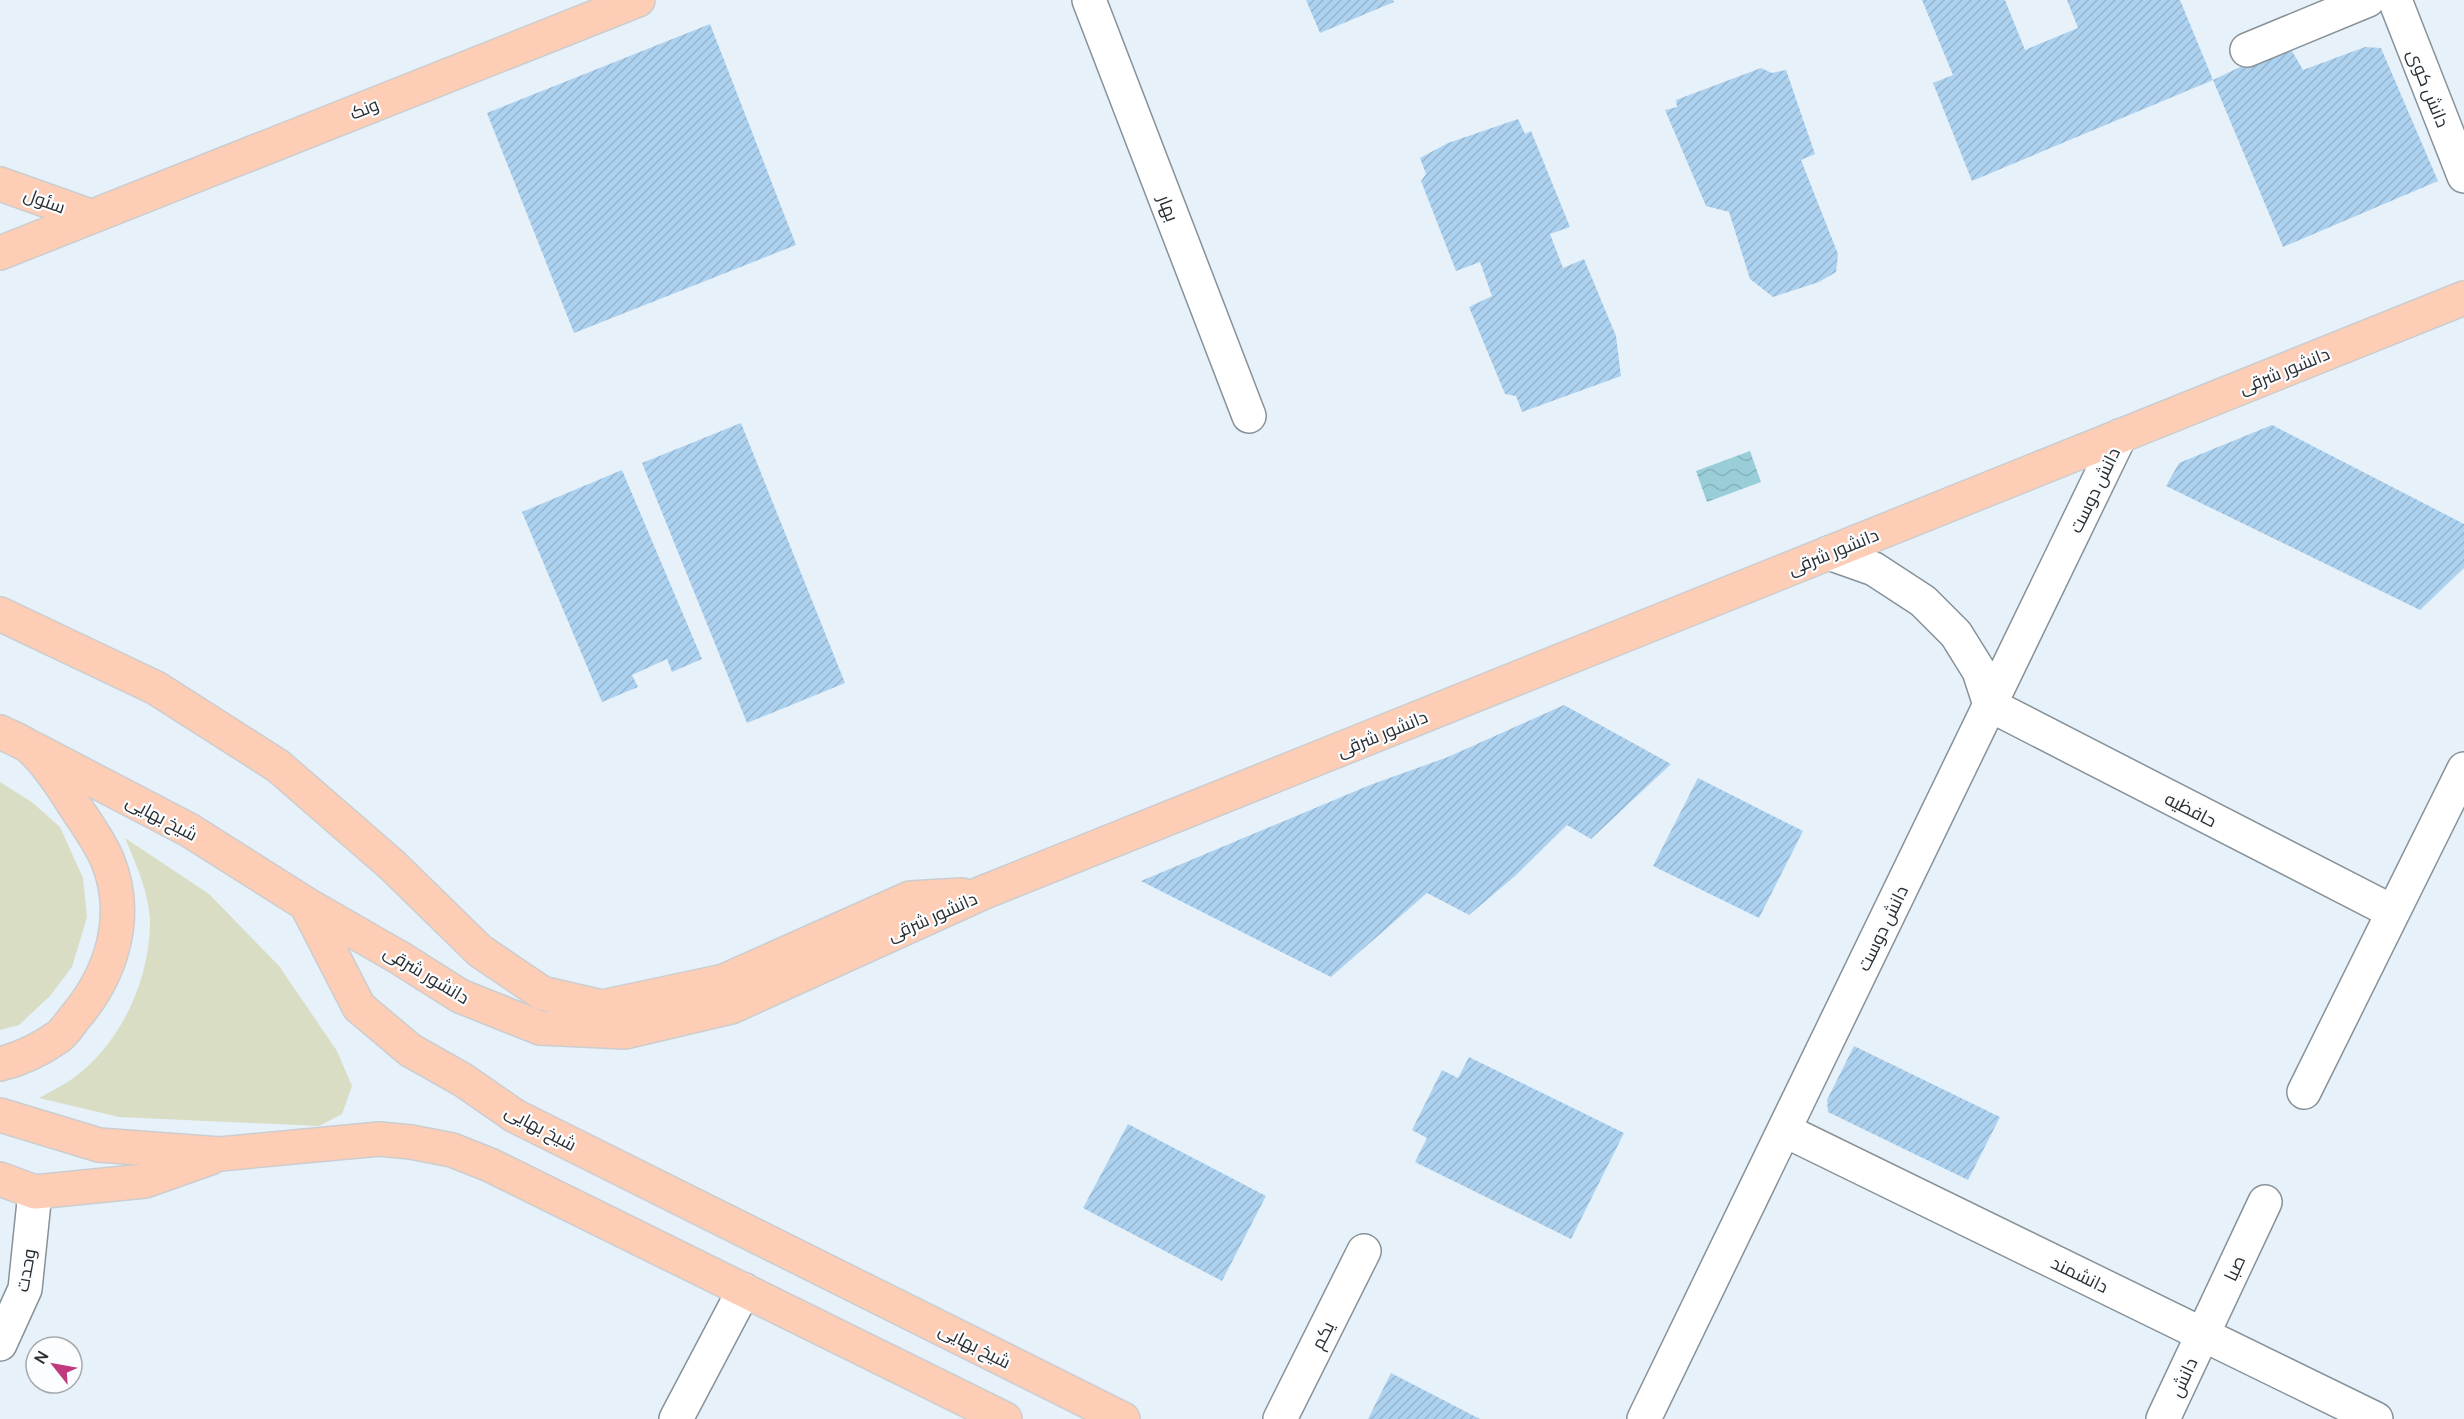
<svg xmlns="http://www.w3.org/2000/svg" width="2464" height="1419" font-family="Manrope,Cairo,sans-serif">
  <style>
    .green { fill: #d9ddc4 }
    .water { fill: url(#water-waves) }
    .building { fill: url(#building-hatch) }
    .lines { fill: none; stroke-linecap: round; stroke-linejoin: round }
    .minor-casing { stroke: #879198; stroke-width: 36 }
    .major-casing { stroke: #cccdce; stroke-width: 36 }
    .minor { stroke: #fff; stroke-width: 33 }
    .major { stroke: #fecdb6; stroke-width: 33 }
    .labels { text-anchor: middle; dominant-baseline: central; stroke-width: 4.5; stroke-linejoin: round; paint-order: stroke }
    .street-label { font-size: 18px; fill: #2a2e31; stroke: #fbfdff }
  </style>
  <defs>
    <pattern id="water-waves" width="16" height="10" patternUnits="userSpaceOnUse" patternTransform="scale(1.5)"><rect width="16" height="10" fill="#99ced9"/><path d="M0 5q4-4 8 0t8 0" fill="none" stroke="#84b1bb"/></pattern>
    <pattern id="building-hatch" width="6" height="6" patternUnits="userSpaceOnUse" patternTransform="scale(1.5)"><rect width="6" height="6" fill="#add2f0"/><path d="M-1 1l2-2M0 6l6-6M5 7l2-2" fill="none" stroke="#95b5ce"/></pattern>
  </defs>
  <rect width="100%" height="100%" fill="#e7f1f9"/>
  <path class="green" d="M0 782 33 803 60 827 83 878 87 917 72 967 50 996 19 1025 0 1030Z
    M125 838 209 894 279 966 337 1051 352 1086 342 1114 319 1126 119 1117 39 1098C51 1091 64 1085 75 1077 121 1042 148 983 150 926 151 897 136 864 125 838Z"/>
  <path class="water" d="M1750 451 1761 482 1707 502 1696 471Z"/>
  <path class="building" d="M1306 0H1393L1394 2 1320 33Z
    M1922 0H2005L2025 50 2078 28 2067 0H2180L2213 80 1972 181 1933 83 1953 75Z
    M710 24 796 245 574 333 487 113Z
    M2288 44 2303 70 2365 47 2381 48 2438 181 2283 247 2213 80Z
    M1761 68 1772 73 1786 70 1815 154 1801 160 1838 254 1836 272 1819 282 1773 297 1750 279 1729 212 1706 206 1665 110 1677 107 1676 100Z
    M1518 119 1525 134 1531 131 1570 227 1550 234 1563 268 1584 259 1616 336 1621 376 1522 412 1516 396 1505 394 1469 307 1492 296 1480 262 1456 271 1421 181 1426 174 1420 158 1448 143Z
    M741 423 845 683 747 723 642 463Z
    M2272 425 2464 524V568L2420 610 2166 486 2179 463Z
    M622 470 702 659 672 672 667 659 632 675 638 687 602 702 522 512Z
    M1564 705 1671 764 1591 839 1567 825 1515 876 1469 915 1427 893 1331 977 1141 881 1370 785 1448 757Z
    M1698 778 1803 831 1759 918 1653 866Z
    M1854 1046 2000 1117 1968 1180 1828 1112 1827 1100Z
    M1469 1057 1624 1133 1571 1239 1415 1162 1427 1138 1412 1130 1442 1070 1458 1078Z
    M1128 1124 1266 1196 1222 1281 1083 1208Z
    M1391 1373 1480 1419H1368Z"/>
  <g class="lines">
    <g class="minor-casing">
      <path id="minor" d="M1089 0 1249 416
        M2395 0 2464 176
        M2247 50 2368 0
        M1829 553 1874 569 1923 601 1956 634 1979 671 1990 705 2393 912
        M2304 1092 2464 769
        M1784 1130 2376 1419
        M0 1344 25 1289 35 1192
        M676 1419 744 1290
        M1280 1419 1364 1251
        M1644 1419 2120 436
        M2163 1419 2265 1202"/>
    </g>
    <g class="major-casing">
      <path id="major" d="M0 184 90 216
        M0 253 638 0
        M0 614 156 688 278 766 392 865 480 951 542 993 602 1007 724 981 910 898 962 895
        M0 732C10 737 24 742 32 749 48 764 65 790 76 808 87 824 99 841 107 859 130 914 113 972 76 1016 70 1023 65 1032 58 1037 41 1049 20 1059 0 1064
        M32 748 189 830 306 904 400 958 460 996 540 1028 625 1032 731 1007 982 893 2464 298
        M306 904 359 1007 410 1050 463 1080 515 1116 1123 1419
        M0 1115 99 1145 220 1154 379 1139 411 1142 452 1150 490 1165 1005 1419
        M0 1179 35 1192 145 1181 210 1158"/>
    </g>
    <use href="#minor" class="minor"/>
    <use href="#major" class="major"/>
  </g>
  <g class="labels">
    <g class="street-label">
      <text transform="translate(2429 88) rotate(68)">دانش کوی</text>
      <text transform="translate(364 108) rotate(-22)">ونک</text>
      <text transform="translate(45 200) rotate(20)">سئول</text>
      <text transform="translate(1169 208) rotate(69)">بهار</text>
      <text transform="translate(2284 370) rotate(-22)">دانشور شرقی</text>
      <text transform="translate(2094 490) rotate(-64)">دانش دوست</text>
      <text transform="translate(1833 551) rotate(-22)">دانشور شرقی</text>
      <text transform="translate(1382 733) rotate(-22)">دانشور شرقی</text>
      <text transform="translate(2191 809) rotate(27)">حافظیه</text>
      <text transform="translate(162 817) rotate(28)">شیخ بهایی</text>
      <text transform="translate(932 916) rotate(-24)">دانشور شرقی</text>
      <text transform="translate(1882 928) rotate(-64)">دانش دوست</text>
      <text transform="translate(427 974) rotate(31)">دانشور شرقی</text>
      <text transform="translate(541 1127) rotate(28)">شیخ بهایی</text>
      <text transform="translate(2234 1268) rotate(-65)">صبا</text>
      <text transform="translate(25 1270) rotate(-80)">وحدت</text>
      <text transform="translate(2080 1274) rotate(26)">دانشمند</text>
      <text transform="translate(1322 1335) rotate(-63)">یکم</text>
      <text transform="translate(975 1345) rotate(27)">شیخ بهایی</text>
      <text transform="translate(2183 1377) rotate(-65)">دانش</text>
    </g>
  </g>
  <g transform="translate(54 1365) rotate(301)"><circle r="28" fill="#fbfdff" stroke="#a7aaad" stroke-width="1.5"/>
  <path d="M0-4.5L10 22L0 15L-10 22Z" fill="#c03b7e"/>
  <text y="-9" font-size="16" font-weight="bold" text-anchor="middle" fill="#2a2e31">N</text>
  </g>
</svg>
